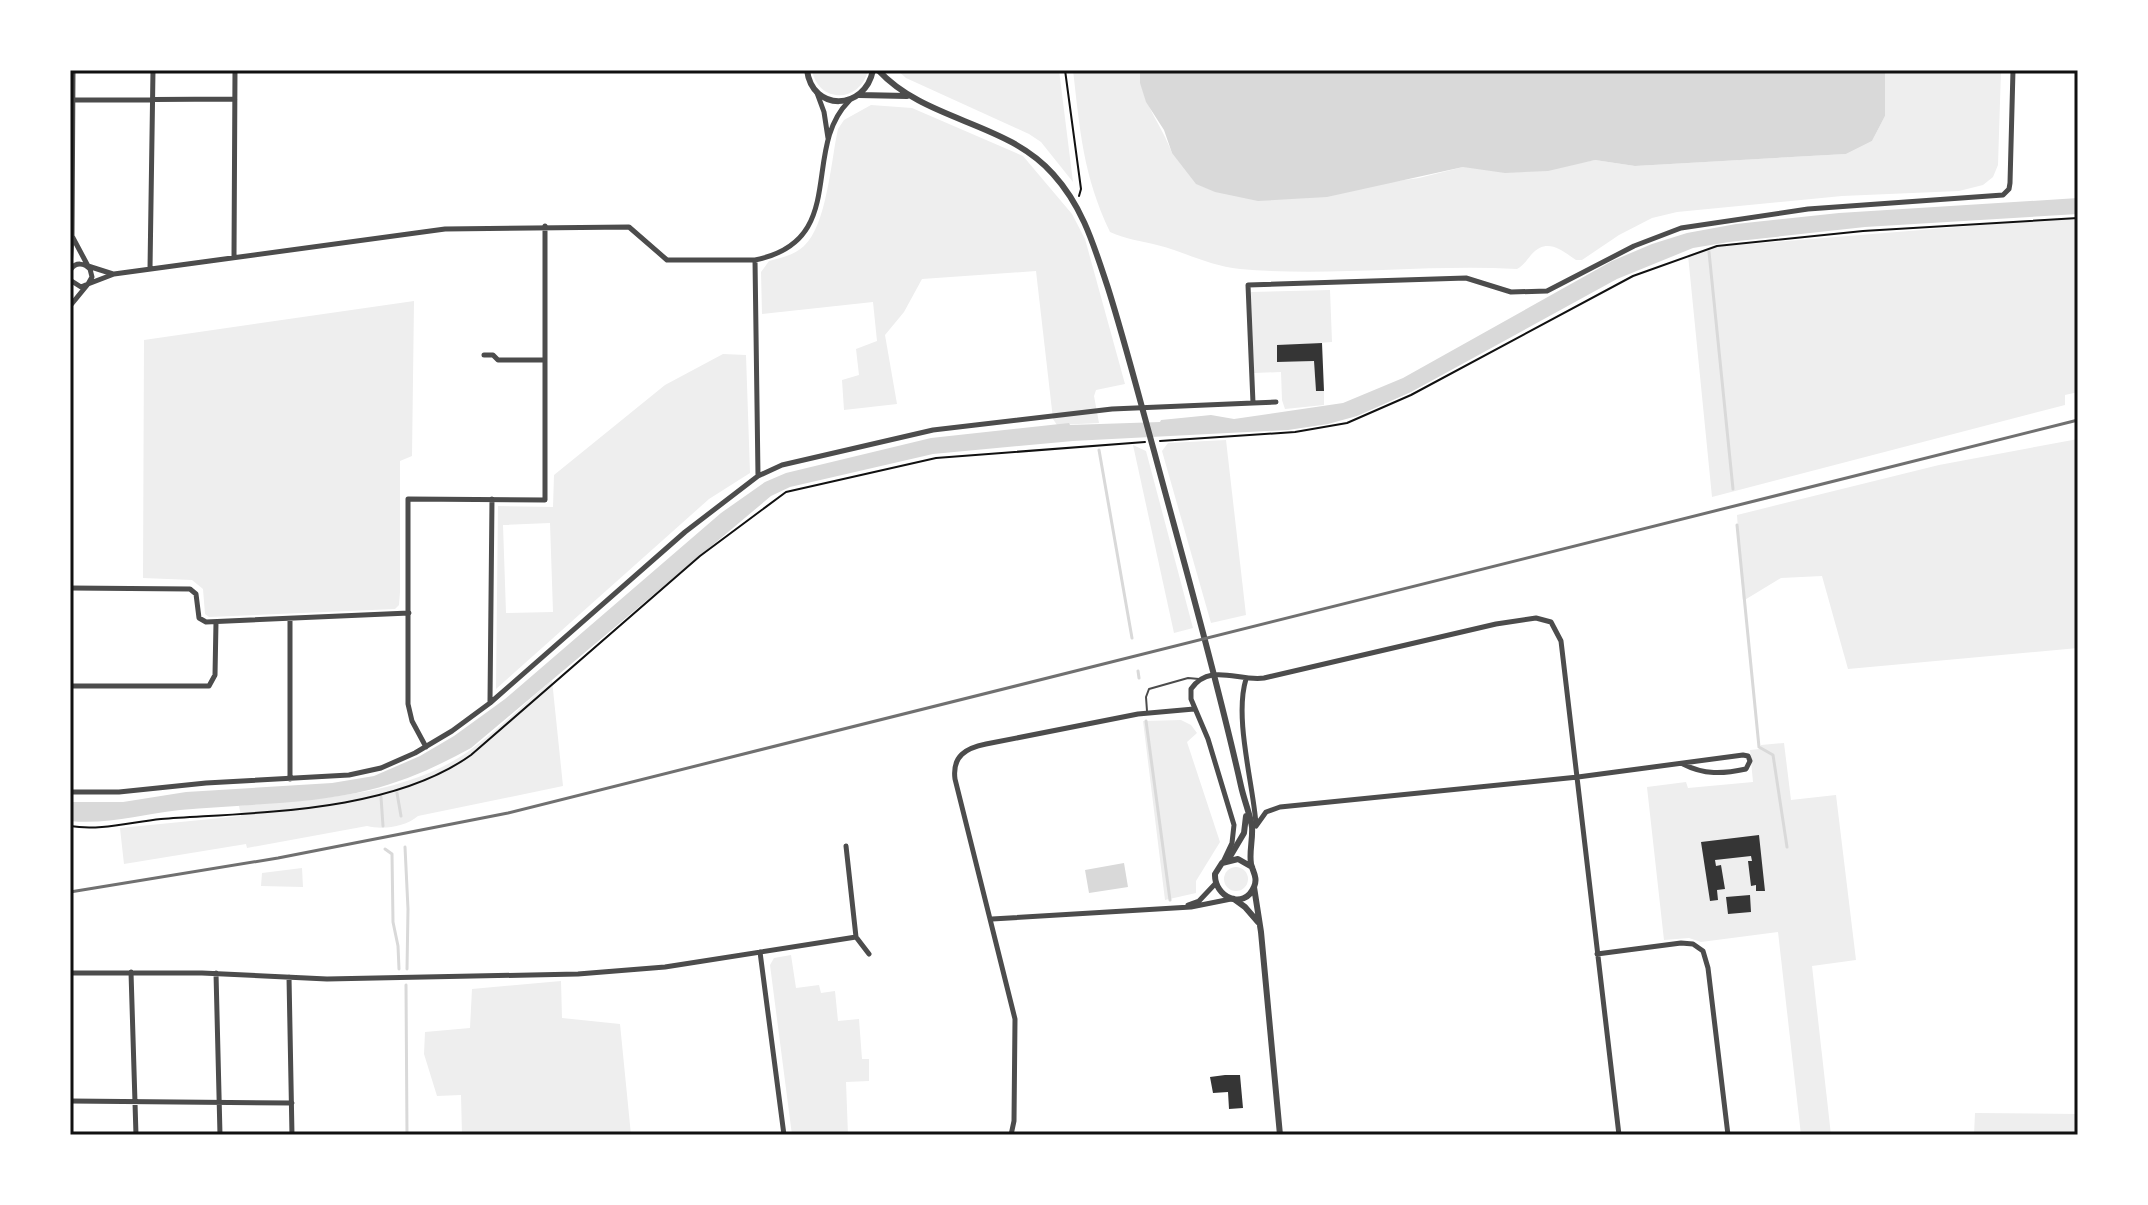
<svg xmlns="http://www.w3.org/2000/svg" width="2148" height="1205" font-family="Helvetica,sans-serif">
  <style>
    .green { fill: #eee; fill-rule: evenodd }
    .water { fill: #d9d9d9 }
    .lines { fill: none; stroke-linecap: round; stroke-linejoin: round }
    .stream { stroke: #d9d9d9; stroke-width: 3 }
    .building { fill: #353535 }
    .path { stroke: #111; stroke-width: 2 }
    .service { stroke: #4c4c4c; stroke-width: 2 }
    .minor { stroke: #4c4c4c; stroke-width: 5 }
    .tertiary { stroke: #4c4c4c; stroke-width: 6 }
    .rail { stroke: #707070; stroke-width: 3 }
    .neatline { fill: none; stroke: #111; stroke-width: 3 }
  </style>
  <rect width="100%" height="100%" fill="#fff"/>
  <path class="green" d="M812 70H867L868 71C859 104 818 103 812 70Z
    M897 70H1059L1073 182 1041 142 1029 134 906 78Z
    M1073 70H1140C1140 101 1162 125 1172 153L1382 183 1419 178 1463 167 1574 164 1595 160 1635 166 1846 154 1872 141 1885 116V70H2001L1998 165 1993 177 1983 185 1959 191 1842 196 1677 212 1652 218 1619 235 1582 260H1576C1561 250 1547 237 1531 255 1526 261 1524 265 1517 269 1424 264 1332 277 1240 269 1210 266 1185 252 1157 245 1141 241 1126 239 1110 232 1083 175 1080 131 1073 70Z
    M871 105 912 108 1023 156 1072 214 1085 239 1125 384 1096 390 1094 396 1099 423 1057 425 1053 419 1036 271 922 279 904 312 885 335 897 404 844 410 842 380 859 375 856 349 877 341 873 302 762 314 761 272 769 261C781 258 794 255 804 246 827 225 831 160 838 129L844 120Z
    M2078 217V392L2065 395V405L1712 497 1688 255 1714 247Z
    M1330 290 1332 342 1277 346 1278 362 1314 361 1316 391H1324V405L1285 409 1282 400 1281 372 1254 373 1251 292Z
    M414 301 412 456 400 461V592L399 605 395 609 209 617 205 614 203 589 192 580 143 578 144 340Z
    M723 354 746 355 750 473 709 499 496 689 498 506 553 507 554 475 665 385ZM550 523 553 612 506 613 503 525Z
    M2078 439V648L1848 669 1822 576 1781 578 1743 601 1737 515 1939 465Z
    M1226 440 1246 615 1211 623 1162 451 1168 443Z
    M1133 445 1146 451 1193 628 1174 633Z
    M552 680 563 786 418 816C405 827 383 830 367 826L247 848 246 844 124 864 120 828 241 816 239 806C317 798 408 797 473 748 501 727 526 702 552 680Z
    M1181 720 1191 725 1197 733 1187 742 1220 842 1196 881V893L1165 900 1143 721Z
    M1784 743 1791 800 1836 795 1856 960 1812 966 1831 1135H1801L1778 932 1701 942 1689 938 1664 940 1647 787 1686 782 1688 788 1753 782 1750 750 1760 749 1761 745Z
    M1224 879a12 12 0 1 1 24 0a12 12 0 1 1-24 0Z
    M302 868 303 887 261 886 262 873Z
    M791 955 796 988 819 985 821 993 835 991 838 1021 859 1019 862 1059H869V1081L846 1082 848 1135H792L770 965 774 958Z
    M561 981 562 1018 620 1024 631 1135H462L461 1095 437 1096 424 1054 425 1032 470 1028 472 989Z
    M1975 1113 2078 1114V1135H1974Z"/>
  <path class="water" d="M1140 70H1885V116L1872 141 1846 154 1635 166 1595 160 1548 171 1505 173 1463 167 1327 197 1258 201 1215 192 1196 184 1172 153 1164 130 1146 102 1140 83Z
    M2078 198V214L1865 227 1729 242 1693 248 1617 279 1411 392 1357 416 1328 424 1288 430 1073 441 933 454 790 487 771 496 471 748C438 766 406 781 369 790 308 805 242 804 180 810 143 814 107 825 70 821V802H123L186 792 332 783 374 776 420 756 454 736 505 699 721 513 765 482 786 473 931 438 1069 423 1070 425 1160 422 1161 420 1211 415 1234 419 1343 403 1403 378 1612 261 1652 244 1687 233 1736 224 1839 213Z
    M1124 863 1128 887 1089 893 1085 870Z"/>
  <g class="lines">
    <path class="stream" d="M1709 252 1733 489
      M1099 450 1132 638
      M1737 525 1759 747 1773 755 1787 847
      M1138 671 1139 678
      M1146 721 1170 900
      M397 793 401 816
      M381 797 383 826
      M405 847 408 909 407 969
      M385 849 392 854 393 922 398 946 399 969
      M406 985 407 1135"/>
  </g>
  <path class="building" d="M1322 343 1324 391H1316L1314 361 1277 362V345Z
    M1759 835 1765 891H1756V885L1751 886 1748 861H1752L1751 856 1715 860 1716 866 1721 865 1725 889 1717 890 1718 900 1710 901 1701 842Z
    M1750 895 1751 912 1728 914 1726 897Z
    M1225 1075H1240L1243 1108 1229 1109 1228 1092 1213 1093 1210 1077Z"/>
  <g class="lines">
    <path class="path" d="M1065 70 1081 189 1079 196
      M1160 441 1295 432 1347 423 1411 395 1633 276 1717 246 1863 231 2078 218
      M70 826C100 831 131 822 161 819 257 812 390 813 471 755L700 556 786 492 936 458 1145 442"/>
    <path class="service" d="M1147 711 1146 697 1149 689 1188 678 1199 679"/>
    <path class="minor" d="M817 93 824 112 828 138
      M73 100 235 99
      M72 236 73 70
      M234 257 235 70
      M755 260C850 241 800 150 849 101
      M70 267 72 236 88 266 113 274
      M150 269 153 70
      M70 280 81 287 88 284 92 277 90 269C84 263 76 262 71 269
      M70 306 88 284 114 274 445 229 629 227 667 260H755L758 476
      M70 323V307
      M484 355H493L498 360H545
      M1253 403 1276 402
      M70 588 190 589 196 594 199 618 206 622 409 613
      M290 619V779
      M1246 679C1234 718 1253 783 1256 824
      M70 686H209L215 675 216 622
      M490 702 492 499
      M426 747 412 721 408 704V499L545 500V226
      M70 792H119L206 783 349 775 381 768 415 753 452 731 490 703 685 532 758 476 782 465 933 430 1112 409 1253 403 1248 285 1466 278 1511 292 1547 291 1634 246 1681 228 1808 209 2003 195 2009 189 2010 183 2013 70
      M1256 826 1266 812 1280 807 1578 777 1743 755 1748 756 1750 761 1746 769C1723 774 1704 775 1683 764
      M846 846 856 937
      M1223 862 1232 843 1234 825 1208 739 1191 699V689C1210 662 1239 682 1264 678L1496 624 1536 618 1551 622 1561 641 1619 1135
      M1188 905 1199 901 1215 884
      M992 919 1191 907 1231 899
      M856 937 869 954
      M760 952 784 1135
      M1597 954 1681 943 1693 944 1703 951 1708 968 1728 1135
      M131 972 136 1135
      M70 973H202L327 979 578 974 665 967 856 937
      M216 973 220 1135
      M289 977 292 1135
      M70 1101 292 1103
      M1011 1135 1014 1121 1015 1019 955 779C952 756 966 748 986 744L1138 714 1194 709"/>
    <path class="tertiary" d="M807 70C812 112 865 111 873 70
      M878 70C926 122 1006 121 1053 174 1083 207 1094 246 1108 288 1125 342 1139 397 1154 451 1184 563 1216 674 1241 786 1244 800 1250 814 1252 827 1253 839 1249 852 1251 864 1253 872 1258 878 1254 887 1244 911 1214 897 1215 874L1222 863 1238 859 1252 867
      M859 95 907 96
      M1228 860 1244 833 1246 816
      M1254 887 1261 932 1280 1135
      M1234 899 1245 907 1258 922"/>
    <path class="rail" d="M70 892 278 858 508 813 2078 420"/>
  </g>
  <rect width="2148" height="1205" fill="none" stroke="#ffffff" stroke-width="144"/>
  <rect x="72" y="72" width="2004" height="1061" class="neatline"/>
</svg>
